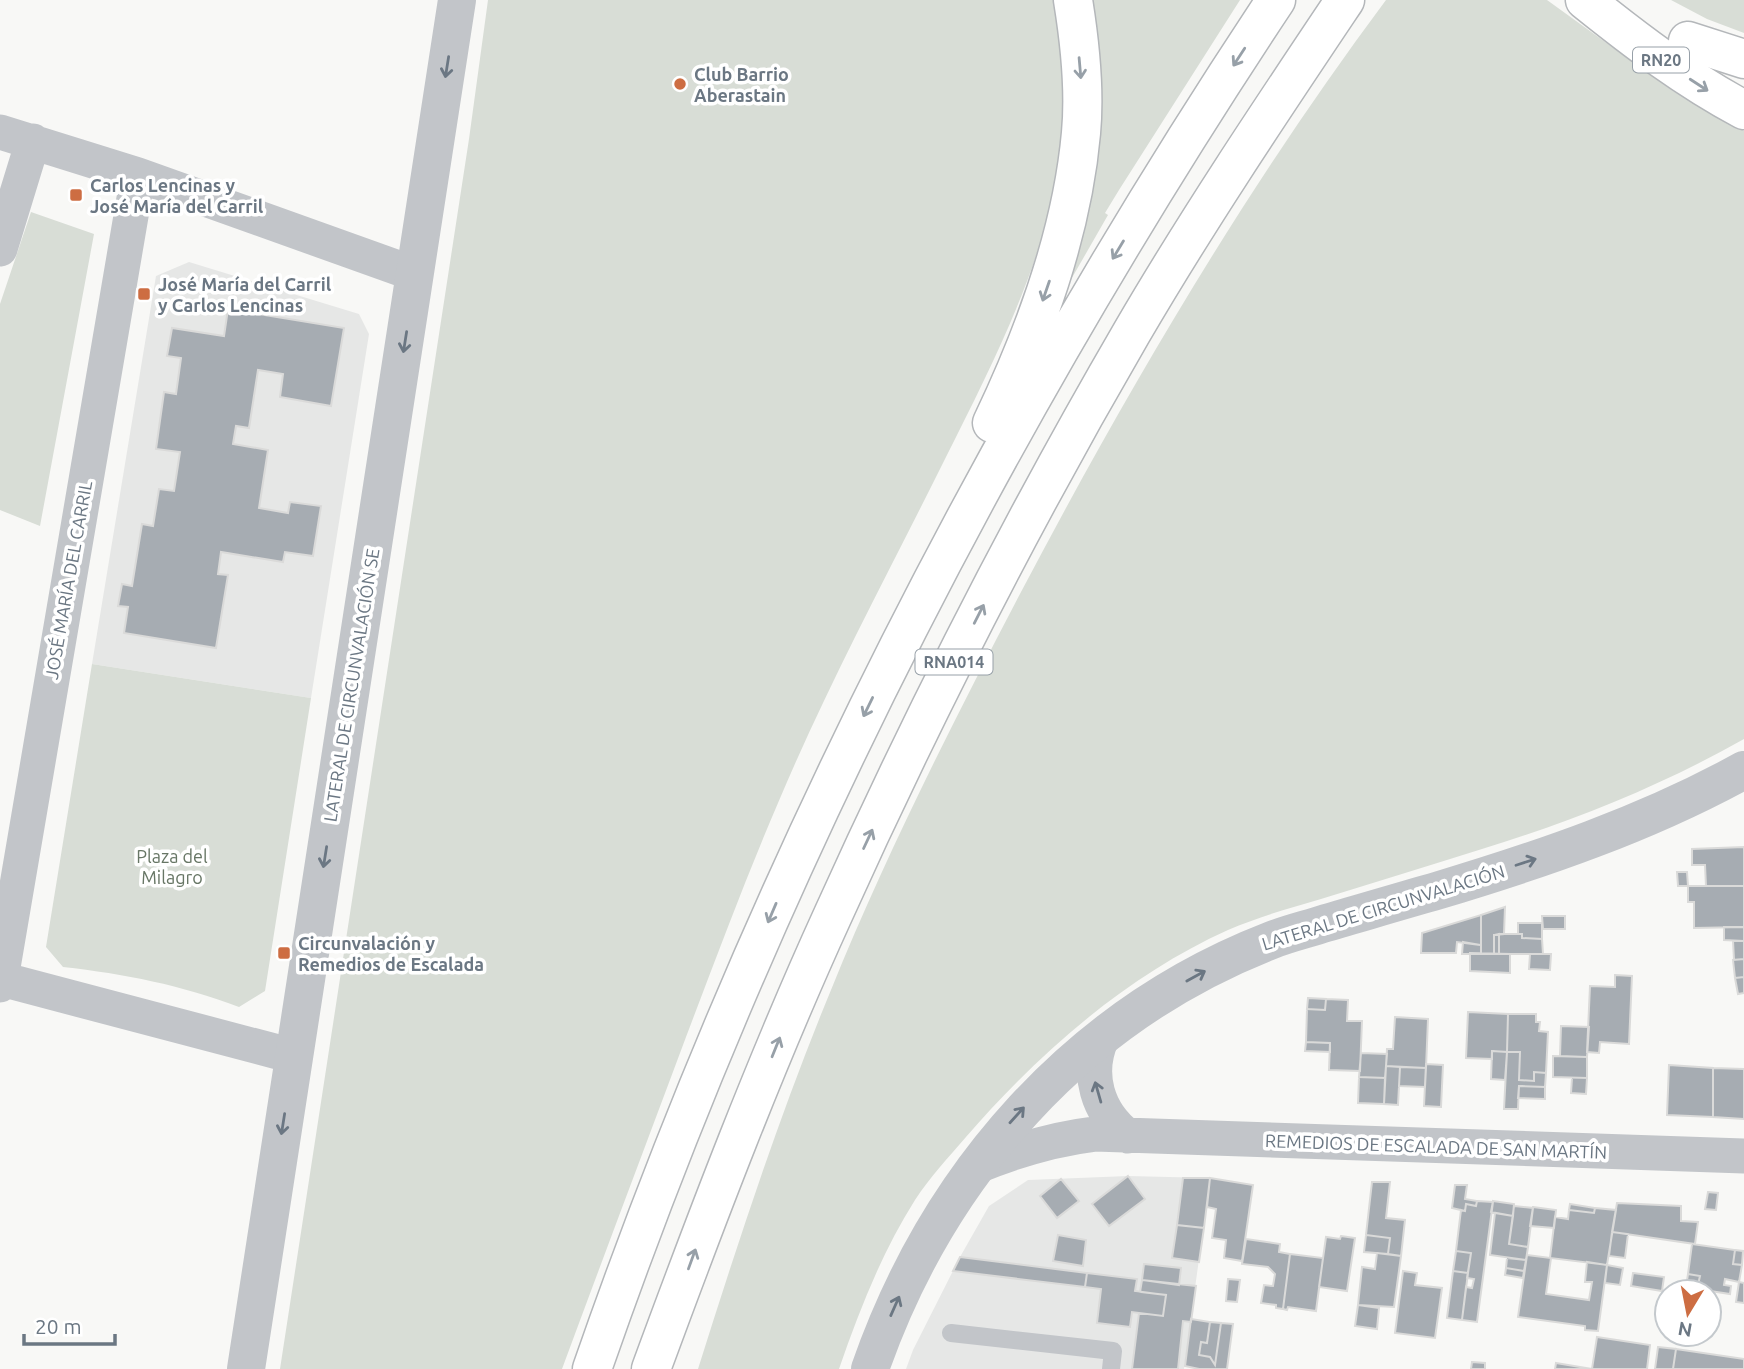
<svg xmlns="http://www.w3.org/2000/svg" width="1744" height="1369" font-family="Ubuntu,sans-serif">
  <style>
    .built { fill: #e6e7e6 }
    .green { fill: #d8ddd6 }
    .building { fill: #a6acb2; stroke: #dadad9; stroke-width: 2 }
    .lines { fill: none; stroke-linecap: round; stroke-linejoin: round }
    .trunk-casing { stroke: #b4b7ba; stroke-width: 41 }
    .motorway-casing { stroke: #b4b7ba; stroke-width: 41 }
    .service { stroke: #c2c5c9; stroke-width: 18 }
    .minor { stroke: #c2c5c9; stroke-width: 35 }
    .tertiary { stroke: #c2c5c9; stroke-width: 38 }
    .trunk { stroke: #fff; stroke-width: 38 }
    .motorway { stroke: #fff; stroke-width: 38 }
    .oneway { stroke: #97a0a8 }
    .oneway2 { stroke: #6b7783 }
    .poi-dot { fill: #cd6d42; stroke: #fff; stroke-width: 2.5 }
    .labels { text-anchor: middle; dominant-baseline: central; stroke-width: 7; stroke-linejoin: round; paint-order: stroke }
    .shield { fill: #fff; stroke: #97a0a8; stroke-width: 2 }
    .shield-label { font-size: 16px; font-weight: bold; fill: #6b7783 }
    .poi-label { font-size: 18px; font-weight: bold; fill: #6b7783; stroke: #fff; text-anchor: start }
    .street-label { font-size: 18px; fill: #6b7783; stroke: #fff }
    .park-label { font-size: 18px; fill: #677665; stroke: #fff }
  </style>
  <rect width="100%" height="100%" fill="#f8f8f6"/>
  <path class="built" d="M189 262 359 314 369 334 311 698 92 664 156 276Z
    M1128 1176 1210 1178 1184 1369H906L913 1350 960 1257 989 1206 1028 1180Z"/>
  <path class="green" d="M488 0H1055C1063 58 1068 119 1057 177 1038 276 991 367 946 457 889 572 828 684 778 803 745 880 716 958 686 1037 645 1147 603 1258 562 1369H280L469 139Z
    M1091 0H1240L1119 190 1105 213 1108 215 1069 283Z
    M1386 0H1547L1673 91 1744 131V739C1661 786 1573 821 1482 849 1429 866 1375 882 1321 899 1290 908 1258 917 1228 930 1126 976 1039 1053 966 1137 948 1158 930 1177 915 1200 882 1252 859 1311 839 1369H698C738 1242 780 1113 831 990 886 854 953 722 1021 592 1129 387 1247 186 1386 0Z
    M1671 0H1744V33L1707 19Z
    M31 212 94 234 40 526 0 510V304Z
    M92 664 311 698 265 991 239 1007C181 985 125 974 63 967L46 947Z"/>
  <path class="building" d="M228 309 344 328 331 406 280 397 283 374 258 370 249 428 236 426 233 444 268 450 259 508 288 513 290 502 321 506 313 556 285 552 283 562 221 552 218 574 228 575 216 648 124 633 128 607 118 606 122 584 132 586 142 524 153 526 159 489 174 491 180 452 156 449 164 392 176 394 181 358 167 356 172 328 224 336Z
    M1744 847V886H1706L1705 865H1692V849Z
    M1677 872H1687L1688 886H1678Z
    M1688 886H1744V927L1694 928V902H1688Z
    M1505 907 1504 934 1494 935V954H1481V915Z
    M1481 915V945L1457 942 1456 953H1421L1422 933Z
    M1542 916H1565V929H1543Z
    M1518 923H1542V939L1522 938V934H1518Z
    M1724 927H1744V941L1724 940Z
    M1499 934H1522V938L1542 939 1543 954H1499Z
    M1499 934V954H1494V935Z
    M1733 941H1744V959L1734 960Z
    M1463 942 1481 945V954H1462Z
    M1470 953 1510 954V973L1470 971Z
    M1530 954H1551L1550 970 1529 969Z
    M1744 959V977L1735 978 1733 960Z
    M1615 975 1632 976 1629 1044 1600 1042 1599 1053 1587 1052 1590 986 1615 987Z
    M1744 977V993L1738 994 1735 978Z
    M1308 998 1326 999 1325 1010 1307 1009Z
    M1326 999 1348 1000 1347 1021H1362L1360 1071 1329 1070 1330 1043 1306 1042 1307 1009 1325 1010Z
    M1468 1012 1508 1014 1507 1052 1492 1051V1059L1466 1058Z
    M1508 1014H1536V1022H1540L1539 1031 1548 1032 1546 1073 1534 1072V1081L1519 1080 1520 1052H1507Z
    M1395 1017 1428 1019 1426 1068 1386 1066 1387 1049H1393Z
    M1561 1026 1589 1027 1587 1057 1560 1056Z
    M1306 1042 1330 1043V1052L1305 1051Z
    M1492 1051 1507 1052 1505 1080 1491 1079Z
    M1507 1052H1520L1519 1080 1534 1081V1072L1546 1073 1545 1087 1519 1086 1518 1109H1504Z
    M1361 1053 1387 1054 1385 1078 1359 1077Z
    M1553 1056 1587 1057V1078L1553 1077Z
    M1426 1064 1443 1065 1441 1107 1424 1106Z
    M1669 1065 1713 1068V1117L1667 1115Z
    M1386 1066 1400 1067 1398 1105 1384 1104Z
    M1400 1067 1426 1068 1425 1087 1399 1086Z
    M1713 1068 1744 1069V1119L1713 1117Z
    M1359 1077 1385 1078 1384 1104 1358 1103Z
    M1572 1078H1587L1586 1094 1571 1093Z
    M1519 1086 1545 1087V1099L1518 1098Z
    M1128 1176 1145 1199 1109 1226 1092 1204Z
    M1183 1178H1210L1204 1228 1177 1225Z
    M1210 1178 1253 1185 1242 1261 1224 1258 1226 1240 1212 1238 1216 1209 1207 1207Z
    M1061 1179 1079 1201 1057 1218 1040 1196Z
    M1372 1182H1390L1386 1218 1405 1220 1401 1256 1388 1254 1390 1238 1366 1235Z
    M1455 1185H1467L1465 1199 1477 1201 1476 1206 1466 1204 1465 1211 1452 1208Z
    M1708 1192 1718 1193 1716 1210 1705 1209Z
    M1477 1201 1493 1202 1477 1322 1462 1320 1466 1287 1472 1288 1474 1279 1467 1278 1471 1253 1456 1251 1461 1210 1465 1211 1466 1204 1476 1206Z
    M1493 1201 1514 1204 1513 1216 1491 1212Z
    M1617 1203 1681 1206V1221L1698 1222 1695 1244 1612 1232Z
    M1570 1204 1595 1208 1594 1213 1569 1210Z
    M1514 1206 1533 1208 1528 1247 1509 1244Z
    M1533 1207 1556 1210 1554 1228 1530 1226Z
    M1595 1208 1616 1210 1607 1265 1550 1258 1555 1217 1568 1219 1569 1210 1594 1213Z
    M1495 1213 1513 1216 1509 1244 1528 1247 1526 1260 1490 1255Z
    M1177 1225 1204 1228 1199 1262 1172 1258Z
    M1612 1232 1628 1234 1625 1258 1609 1256Z
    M1058 1235 1086 1240 1083 1266 1053 1261Z
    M1366 1235 1390 1238 1388 1254 1364 1252Z
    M1341 1236 1355 1238 1347 1291 1319 1287 1326 1237 1340 1239Z
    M1246 1239 1280 1244 1279 1252 1290 1254 1283 1309 1276 1308V1305L1261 1303 1264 1285 1273 1286 1275 1274 1268 1267 1242 1264Z
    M1692 1244 1735 1250 1733 1264 1742 1265 1739 1282 1725 1279 1724 1285 1731 1286 1730 1294 1697 1289 1700 1276 1688 1274Z
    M1735 1250 1743 1251 1742 1265 1733 1264Z
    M1456 1251 1471 1253 1468 1273 1453 1271Z
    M1377 1253 1401 1256 1394 1307 1358 1305 1362 1267 1375 1269Z
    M1290 1254 1323 1258 1316 1311 1288 1307 1287 1310 1283 1309Z
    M1527 1255 1551 1258 1546 1294 1589 1300 1592 1282H1585L1587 1262 1607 1265 1598 1331 1585 1330V1326L1518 1317Z
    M960 1257 1087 1273 1085 1287 953 1271Z
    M1507 1258 1526 1260 1524 1271 1506 1268Z
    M1144 1264 1181 1268 1179 1285 1142 1280Z
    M1607 1265 1623 1268 1620 1285 1605 1283Z
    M1506 1268 1524 1271 1523 1278 1505 1275Z
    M1403 1271 1417 1273 1415 1285 1442 1288 1435 1338 1395 1333Z
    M1453 1271 1468 1273 1462 1320 1447 1318Z
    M1087 1273 1137 1279 1135 1291 1166 1295 1163 1316 1132 1312 1130 1327 1097 1323 1101 1289 1085 1287Z
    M1633 1273 1664 1277 1662 1291 1631 1286Z
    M1688 1274 1700 1276 1697 1289 1686 1287Z
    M1228 1279 1240 1280 1237 1302 1226 1301Z
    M1142 1280 1196 1286 1191 1322 1183 1321 1178 1369H1132L1139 1313 1163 1316 1166 1295 1140 1292Z
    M1739 1282 1744 1283V1303L1736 1302Z
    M1358 1305 1379 1308 1377 1329 1355 1326Z
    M1191 1319 1210 1322 1207 1343 1201 1342 1199 1355 1210 1357 1215 1365 1221 1323 1233 1324 1227 1369H1199L1185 1366Z
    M1210 1322 1221 1323 1215 1365 1210 1357 1199 1355 1201 1342 1207 1343Z
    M1597 1337 1650 1345 1647 1369H1592Z
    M1658 1347 1676 1349 1673 1369H1655Z
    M1676 1349 1744 1359V1369H1673Z
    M1472 1362 1485 1363V1369H1471Z
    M1556 1363 1592 1369H1555Z"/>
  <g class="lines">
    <g class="trunk-casing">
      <path id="trunk" d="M1585 0C1636 41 1686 79 1744 110"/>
    </g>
    <g class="motorway-casing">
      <path id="motorway" d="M1688 41 1744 59
        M992 423C1035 333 1072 234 1081 133 1085 90 1080 43 1073 0
        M592 1369C760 885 993 426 1276 0
        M651 1369C707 1217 765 1064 832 917 922 717 1022 521 1132 332 1198 219 1272 109 1345 0"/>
    </g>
    <path class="service" d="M951 1333 1113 1351 1111 1369"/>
    <path class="minor" d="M0 132 138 175 415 274
      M0 249 33 141
      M1 979 293 1056
      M0 985 138 175
      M1102 1038C1086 1074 1097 1112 1128 1136
      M975 1167C1014 1151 1053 1139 1095 1134L1744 1156"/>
    <path class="tertiary" d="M246 1369 457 0
      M870 1369C938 1174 1078 1015 1272 940 1290 933 1308 929 1326 923 1361 913 1397 902 1433 892 1540 860 1646 824 1744 770"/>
    <use href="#trunk" class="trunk"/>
    <use href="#motorway" class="motorway"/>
  </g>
  <defs><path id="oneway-shaft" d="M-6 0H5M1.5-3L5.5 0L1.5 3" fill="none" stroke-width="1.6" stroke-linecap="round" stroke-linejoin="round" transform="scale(1.75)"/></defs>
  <g class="oneway">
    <use href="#oneway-shaft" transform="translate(1239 57) rotate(123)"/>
    <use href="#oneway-shaft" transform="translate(1080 68) rotate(85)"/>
    <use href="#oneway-shaft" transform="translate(1699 85) rotate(33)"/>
    <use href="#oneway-shaft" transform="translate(1118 250) rotate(121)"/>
    <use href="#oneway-shaft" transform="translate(1046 291) rotate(109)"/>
    <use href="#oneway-shaft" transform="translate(979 614) rotate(-63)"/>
    <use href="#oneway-shaft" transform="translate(868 707) rotate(116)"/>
    <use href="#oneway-shaft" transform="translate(868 839) rotate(-65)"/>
    <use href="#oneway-shaft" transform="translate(772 913) rotate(113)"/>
    <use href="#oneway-shaft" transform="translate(776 1047) rotate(-68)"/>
    <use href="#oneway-shaft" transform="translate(692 1259) rotate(-70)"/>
  </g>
  <g class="oneway2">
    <use href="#oneway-shaft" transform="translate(447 67) rotate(99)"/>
    <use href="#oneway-shaft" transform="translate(405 342) rotate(99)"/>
    <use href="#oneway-shaft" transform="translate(325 857) rotate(99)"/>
    <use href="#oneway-shaft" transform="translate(1526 862) rotate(-18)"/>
    <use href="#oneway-shaft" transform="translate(1196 976) rotate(-29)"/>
    <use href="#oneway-shaft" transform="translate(1098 1092) rotate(-106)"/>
    <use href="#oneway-shaft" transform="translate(1017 1115) rotate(-48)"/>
    <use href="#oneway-shaft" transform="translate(283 1124) rotate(99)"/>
    <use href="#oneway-shaft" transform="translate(895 1306) rotate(-66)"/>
  </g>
  <g class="poi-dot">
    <circle cx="680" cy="84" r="7"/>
    <rect x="69" y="188" width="14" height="14" rx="3.5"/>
    <rect x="137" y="287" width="14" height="14" rx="3.5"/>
    <rect x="277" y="946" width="14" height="14" rx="3.5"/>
  </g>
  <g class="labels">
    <g class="shield">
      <rect x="1633" y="47.5" width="56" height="25" rx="5"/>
      <rect x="915.5" y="649.5" width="77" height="25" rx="5"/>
    </g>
    <g class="shield-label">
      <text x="1661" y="60">RN20</text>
      <text x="954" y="662">RNA014</text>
    </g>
    <g class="poi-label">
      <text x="694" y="74">Club Barrio<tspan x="694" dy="21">Aberastain</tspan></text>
      <text x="90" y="185">Carlos Lencinas y<tspan x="90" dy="21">José María del Carril</tspan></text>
      <text x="158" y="284">José María del Carril<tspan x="158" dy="21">y Carlos Lencinas</tspan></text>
      <text x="298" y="943">Circunvalación y<tspan x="298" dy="21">Remedios de Escalada</tspan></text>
    </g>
    <g class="street-label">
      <text transform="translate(68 580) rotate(-80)">JOSÉ MARÍA DEL CARRIL</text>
      <text transform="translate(351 685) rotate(-81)">LATERAL DE CIRCUNVALACIÓN SE</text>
      <text transform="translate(1383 907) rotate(-17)">LATERAL DE CIRCUNVALACIÓN</text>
      <text transform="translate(1436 1146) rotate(2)">REMEDIOS DE ESCALADA DE SAN MARTÍN</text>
    </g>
    <g class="park-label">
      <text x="172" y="856">Plaza del<tspan x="172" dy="21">Milagro</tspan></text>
    </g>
  </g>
  <g transform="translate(1688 1313) rotate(190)"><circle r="33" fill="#ffffff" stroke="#c4c9cd" stroke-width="2"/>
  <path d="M0-5L12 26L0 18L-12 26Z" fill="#cd6d42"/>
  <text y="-10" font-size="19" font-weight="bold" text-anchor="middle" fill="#6b7783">N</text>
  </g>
  <path d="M24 1334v10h91v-10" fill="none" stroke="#6b7783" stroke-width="3.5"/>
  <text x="35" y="1334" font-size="21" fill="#6b7783" stroke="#ffffff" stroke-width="5" paint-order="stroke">20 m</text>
</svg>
